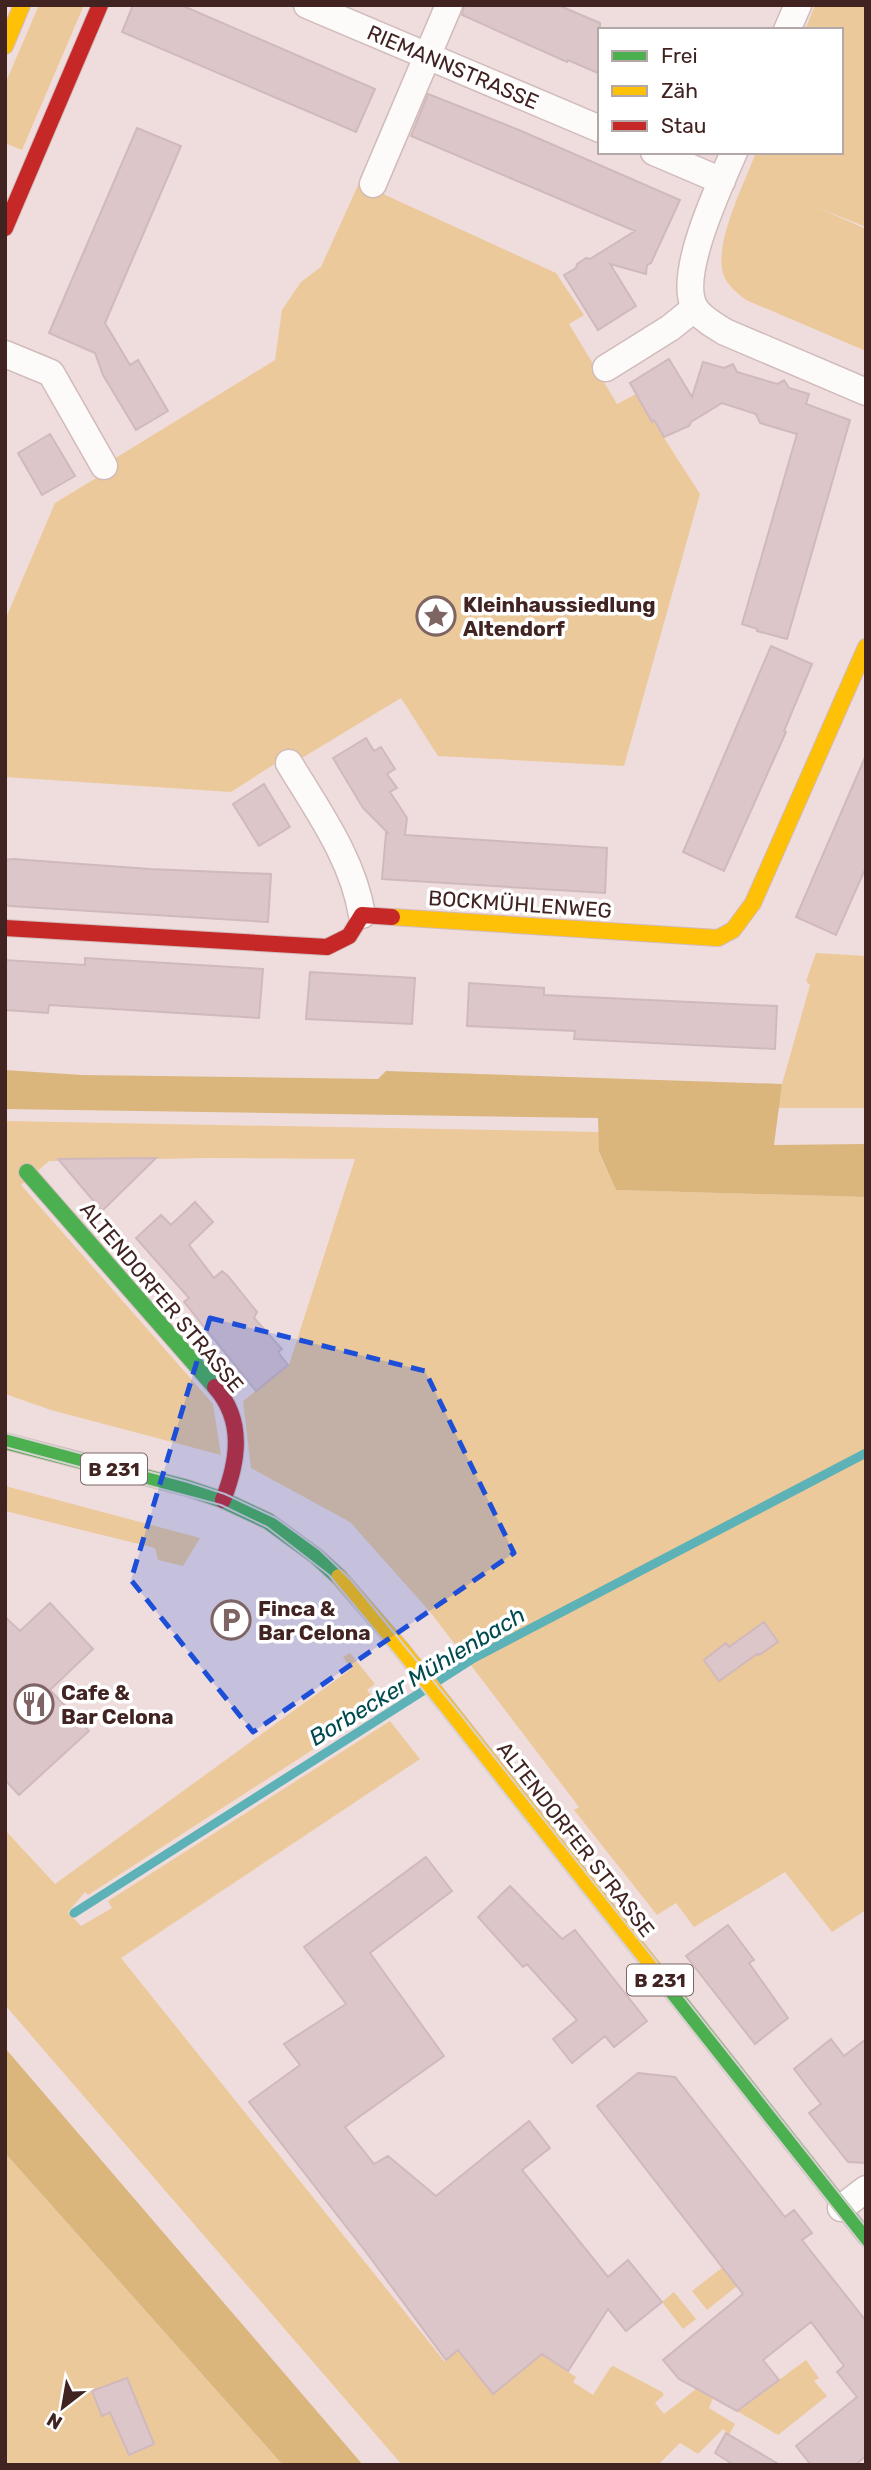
<svg xmlns="http://www.w3.org/2000/svg" width="871" height="2470" font-family="Rubik,sans-serif">
  <style>
    .green { fill: #ebc99a }
    .forest { fill: #dab67d }
    .lines { fill: none; stroke-linecap: round; stroke-linejoin: round }
    .stream { stroke: #5db2b7; stroke-width: 9 }
    .building { fill: #ddc6ca; stroke: #d0b9bd; stroke-width: 2 }
    .street-casing { stroke: #d1bbba; stroke-width: 29 }
    .fast-casing { stroke: #d1bbba; stroke-width: 18 }
    .slow-casing { stroke: #d1bbba; stroke-width: 18 }
    .jam-casing { stroke: #d1bbba; stroke-width: 18 }
    .street { stroke: #fdfafa; stroke-width: 26 }
    .fast { stroke: #4caf50; stroke-width: 16 }
    .slow { stroke: #ffc107; stroke-width: 16 }
    .jam { stroke: #c62828; stroke-width: 16 }
    .tram { stroke: #d7d1d1; stroke-width: 2 }
    .marked { fill: #1d4ed8; fill-opacity: 0.2; stroke: #1d4ed8; stroke-width: 5; stroke-dasharray: 14 9; stroke-linejoin: round }
    .labels { text-anchor: middle; dominant-baseline: central; stroke-width: 7; stroke-linejoin: round; paint-order: stroke }
    .shield { fill: #fff; stroke: #7a6564; stroke-width: 2 }
    .shield-label { font-size: 19px; font-weight: bold; fill: #412322 }
    .street-label { font-size: 21px; fill: #412322; stroke: #fff }
    .poi-label { font-size: 21px; font-weight: bold; fill: #412322; stroke: #fff; text-anchor: start }
    .water-label { font-size: 23px; font-style: italic; fill: #004b4f; stroke: #fff }
  </style>
  <rect width="100%" height="100%" fill="#efdddd"/>
  <path class="green" d="M39 5H84L22 150 5 143V84Z
    M815 5H866V227L816 207 866 229V351L746 300C737 293 729 287 724 276 712 245 745 183 756 152H841V30H805Z
    M359 183 556 273 584 315 569 324 617 404 636 394 700 494 624 766 438 756 401 698 297 761 276 763 231 792 5 777V620L55 503 98 477 114 459 275 360 282 310 301 282 321 267Z
    M816 953 866 956V1108H778L782 1084 810 985 806 981Z
    M5 1121 599 1132V1153L616 1190 866 1197V1910L832 1932 785 1872 694 1927 676 1903 657 1915 574 1810 579 1807 431 1613 350 1522 251 1468 243 1401 289 1365 355 1159 207 1158 49 1161 21 1185 213 1404 221 1455 51 1410 5 1394Z
    M5 1486 200 1538 183 1566 158 1560 155 1548 5 1511Z
    M350 1653 375 1684 367 1690 376 1702 351 1719 354 1723 88 1895 85 1892 68 1912 81 1926 112 1908 108 1901 390 1721 420 1759 121 1958 445 2362 458 2350 493 2394 558 2342 548 2359 576 2377 573 2382 593 2395 610 2368 613 2366 662 2392 664 2395 655 2403 664 2414 696 2389 713 2398 709 2408 735 2424 729 2435 723 2429 698 2454 680 2443 658 2465H402L5 2005V1830L55 1884 351 1669 343 1657Z
    M5 2153 283 2465H5Z
    M723 2267 737 2286 707 2310 692 2291Z
    M674 2292 696 2319 683 2329 662 2302Z
    M806 2360 819 2378 814 2381 827 2396 778 2435 737 2411Z"/>
  <path class="forest" d="M5 1070 82 1075 378 1079 386 1071 782 1084 774 1145 866 1144V1197L616 1190 599 1152 598 1118 5 1109Z
    M5 2048 363 2465H283L5 2153Z"/>
  <g class="lines">
    <path class="stream" d="M438 1681 474 1658 866 1453
      M74 1913 423 1691"/>
  </g>
  <path class="building" d="M133 5H181L375 89 356 132 122 32Z
    M464 5H558L600 23V74L568 60 567 62 462 15Z
    M428 94 519 130 680 200 651 263 647 265 646 274 610 264 636 306 598 330 564 275 576 268 577 264 586 258 590 259 635 231 411 136Z
    M137 128 181 146 105 323 130 365 138 360 168 411 136 430 103 375 95 353 49 333Z
    M669 359 692 397 703 362 724 368 733 364 737 372 777 384 784 380 789 388 809 394 806 404 850 420 787 639 757 631 758 629 742 624 797 434 760 423 756 414 722 403 691 422 689 426 664 437 654 420 652 422 630 383Z
    M50 434 75 476 42 495 18 453Z
    M771 646 812 664 784 731 786 732 724 871 683 852Z
    M366 738 374 751 381 747 395 769 387 774 397 788 390 792 407 818 405 835 607 848 605 893 382 879 386 833H388L363 808 333 758Z
    M866 755V867L836 935 796 917Z
    M264 784 290 827 259 846 233 804Z
    M13 859 150 869 271 874 268 922 9 906 5 905V860Z
    M85 958 263 969 259 1018 49 1005 48 1013 5 1010V960L85 965Z
    M310 972 415 978 412 1024 306 1019Z
    M469 983 544 988V995L777 1006 775 1049 574 1039 575 1031 467 1026Z
    M156 1158 102 1211 58 1159Z
    M195 1202 213 1222 189 1245 214 1278 222 1271 228 1276 257 1312 254 1318 282 1349 278 1352 288 1365 256 1391 184 1302 189 1298 136 1238 161 1215 171 1225Z
    M50 1603 93 1649 50 1690 89 1731 19 1795 5 1780V1617L20 1631Z
    M764 1622 778 1642 759 1655 757 1654 719 1681 704 1660 726 1643 729 1647Z
    M426 1857 452 1891 370 1953 444 2056 345 2127 374 2164 388 2156 436 2196 529 2121 550 2148 522 2170 608 2277 628 2260 662 2302 626 2331 608 2309 568 2371 542 2354 493 2394 458 2350 446 2360 366 2252 249 2102 300 2065 284 2044 346 2004 304 1947Z
    M510 1886 562 1939 575 1930 647 2021 614 2047 605 2036 572 2063 553 2039 577 2020 527 1964 523 1967 478 1917Z
    M728 1925 754 1960 749 1963 788 2018 755 2044 686 1956Z
    M831 2039 844 2056 866 2039V2163L848 2162 809 2113 821 2104 794 2069Z
    M638 2073 675 2077 785 2217 794 2210 812 2233 802 2240 866 2321V2456L855 2465H811L796 2446 857 2397 837 2372 844 2366 811 2322 763 2360 779 2380 737 2411 679 2379 663 2360 743 2294 597 2106Z
    M127 2378 154 2444 129 2455 110 2412 102 2416 92 2391Z
    M726 2433 780 2465H734L715 2453Z"/>
  <g class="lines">
    <g class="street-casing">
      <path id="street" d="M307 5 600 129
        M787 30 798 5
        M654 152 722 181
        M734 152C720 185 676 276 695 308 701 318 715 326 725 332L866 392
        M373 184 449 5
        M5 354 51 373 104 466
        M606 368 670 328 695 308
        M289 763C318 811 353 859 362 915
        M841 2208 866 2189"/>
    </g>
    <g class="fast-casing">
      <path id="fast" d="M27 1172 215 1387
        M5 1441 187 1488 223 1500 268 1521 316 1556 339 1577
        M653 1968 866 2238"/>
    </g>
    <g class="slow-casing">
      <path id="slow" d="M5 46 22 5
        M392 917 718 938 733 930 753 903 866 647
        M339 1577 403 1651 653 1968"/>
    </g>
    <g class="jam-casing">
      <path id="jam" d="M5 228 100 5
        M5 928 327 947 349 936 362 915 392 917
        M215 1387C245 1421 238 1462 223 1500"/>
    </g>
    <use href="#street" class="street"/>
    <use href="#fast" class="fast"/>
    <use href="#slow" class="slow"/>
    <use href="#jam" class="jam"/>
    <path class="tram" d="M5 1433 188 1482 225 1494 276 1518 320 1550 351 1580 462 1716 866 2227
      M5 1447 221 1505 267 1527 329 1575 396 1656 866 2250"/>
  </g>
  <path class="marked" d="M210 1318 425 1371 514 1553 253 1732 131 1580Z"/>
  <defs>
    <g id="sight-ring" transform="scale(2.0125)"><circle r="9.5" fill="#fff" stroke="#7e6463" stroke-width="1.5"/><path d="M0-6L1.8-2.2L6-1.7L2.9 1.2L3.7 5.4L0 3.3L-3.7 5.4L-2.9 1.2L-6-1.7L-1.8-2.2Z" fill="#7e6463"/></g>
    <g id="parking-ring" transform="scale(2.0125)"><circle r="9.5" fill="#fff" stroke="#7e6463" stroke-width="1.5"/><path d="M-3.5-5.5H1a3.5 3.5 0 0 1 0 7H-1V5.5H-3.5ZM-1-3.4V-.6H.8a1.4 1.4 0 0 0 0-2.8Z" fill="#7e6463"/></g>
    <g id="restaurant-ring" transform="scale(2.0125)"><circle r="9.5" fill="#fff" stroke="#7e6463" stroke-width="1.5"/><path d="M-5-6h1v4h1v-4h1v4h1v-4h1v5L-1.5 .5V6h-2V.5L-5-1ZM5-6V6H3V1.5H1.5Q1.5-4 5-6Z" fill="#7e6463"/></g>
  </defs>
  <g fill-rule="evenodd">
    <use href="#sight-ring" x="436" y="616"/>
    <use href="#parking-ring" x="231" y="1620"/>
    <use href="#restaurant-ring" x="34" y="1704"/>
  </g>
  <g class="labels">
    <g class="shield">
      <rect x="81" y="1453.5" width="66" height="31" rx="5"/>
      <rect x="627" y="1964.5" width="66" height="31" rx="5"/>
    </g>
    <g class="shield-label">
      <text x="114" y="1469">B 231</text>
      <text x="660" y="1980">B 231</text>
    </g>
    <g class="street-label">
      <text transform="translate(453 67) rotate(23)">RIEMANNSTRASSE</text>
      <text transform="translate(520 904) rotate(4)">BOCKMÜHLENWEG</text>
      <text transform="translate(162 1297) rotate(50)">ALTENDORFER STRASSE</text>
      <text transform="translate(576 1839) rotate(52)">ALTENDORFER STRASSE</text>
    </g>
    <g class="poi-label">
      <text x="463" y="604">Kleinhaussiedlung<tspan x="463" dy="24">Altendorf</tspan></text>
      <text x="258" y="1608">Finca &amp;<tspan x="258" dy="24">Bar Celona</tspan></text>
      <text x="61" y="1692">Cafe &amp;<tspan x="61" dy="24">Bar Celona</tspan></text>
    </g>
    <g class="water-label">
      <text transform="translate(417 1676) rotate(-31)">Borbecker Mühlenbach</text>
    </g>
  </g>
  <rect width="871" height="2470" fill="none" stroke="#412322" stroke-width="14"/>
  <rect x="598" y="28" width="245" height="126" fill="#ffffff" stroke="#b3a7a7" stroke-width="2"/>
  <rect x="612" y="51" width="35" height="10" fill="#4caf50" stroke="#b3a7a7" stroke-width="2"/>
  <text x="661" y="63" font-size="21" fill="#412322">Frei</text>
  <rect x="612" y="86" width="35" height="10" fill="#ffc107" stroke="#b3a7a7" stroke-width="2"/>
  <text x="661" y="98" font-size="21" fill="#412322">Zäh</text>
  <rect x="612" y="121" width="35" height="10" fill="#c62828" stroke="#b3a7a7" stroke-width="2"/>
  <text x="661" y="133" font-size="21" fill="#412322">Stau</text>
  <g transform="translate(63 2407) rotate(211)" stroke="#ffffff" stroke-width="5" paint-order="stroke">
  <path d="M0-5L12 26L0 18L-12 26Z" fill="#412322"/>
  <text y="-10" font-size="19" font-weight="bold" text-anchor="middle" fill="#412322">N</text>
  </g>
</svg>
